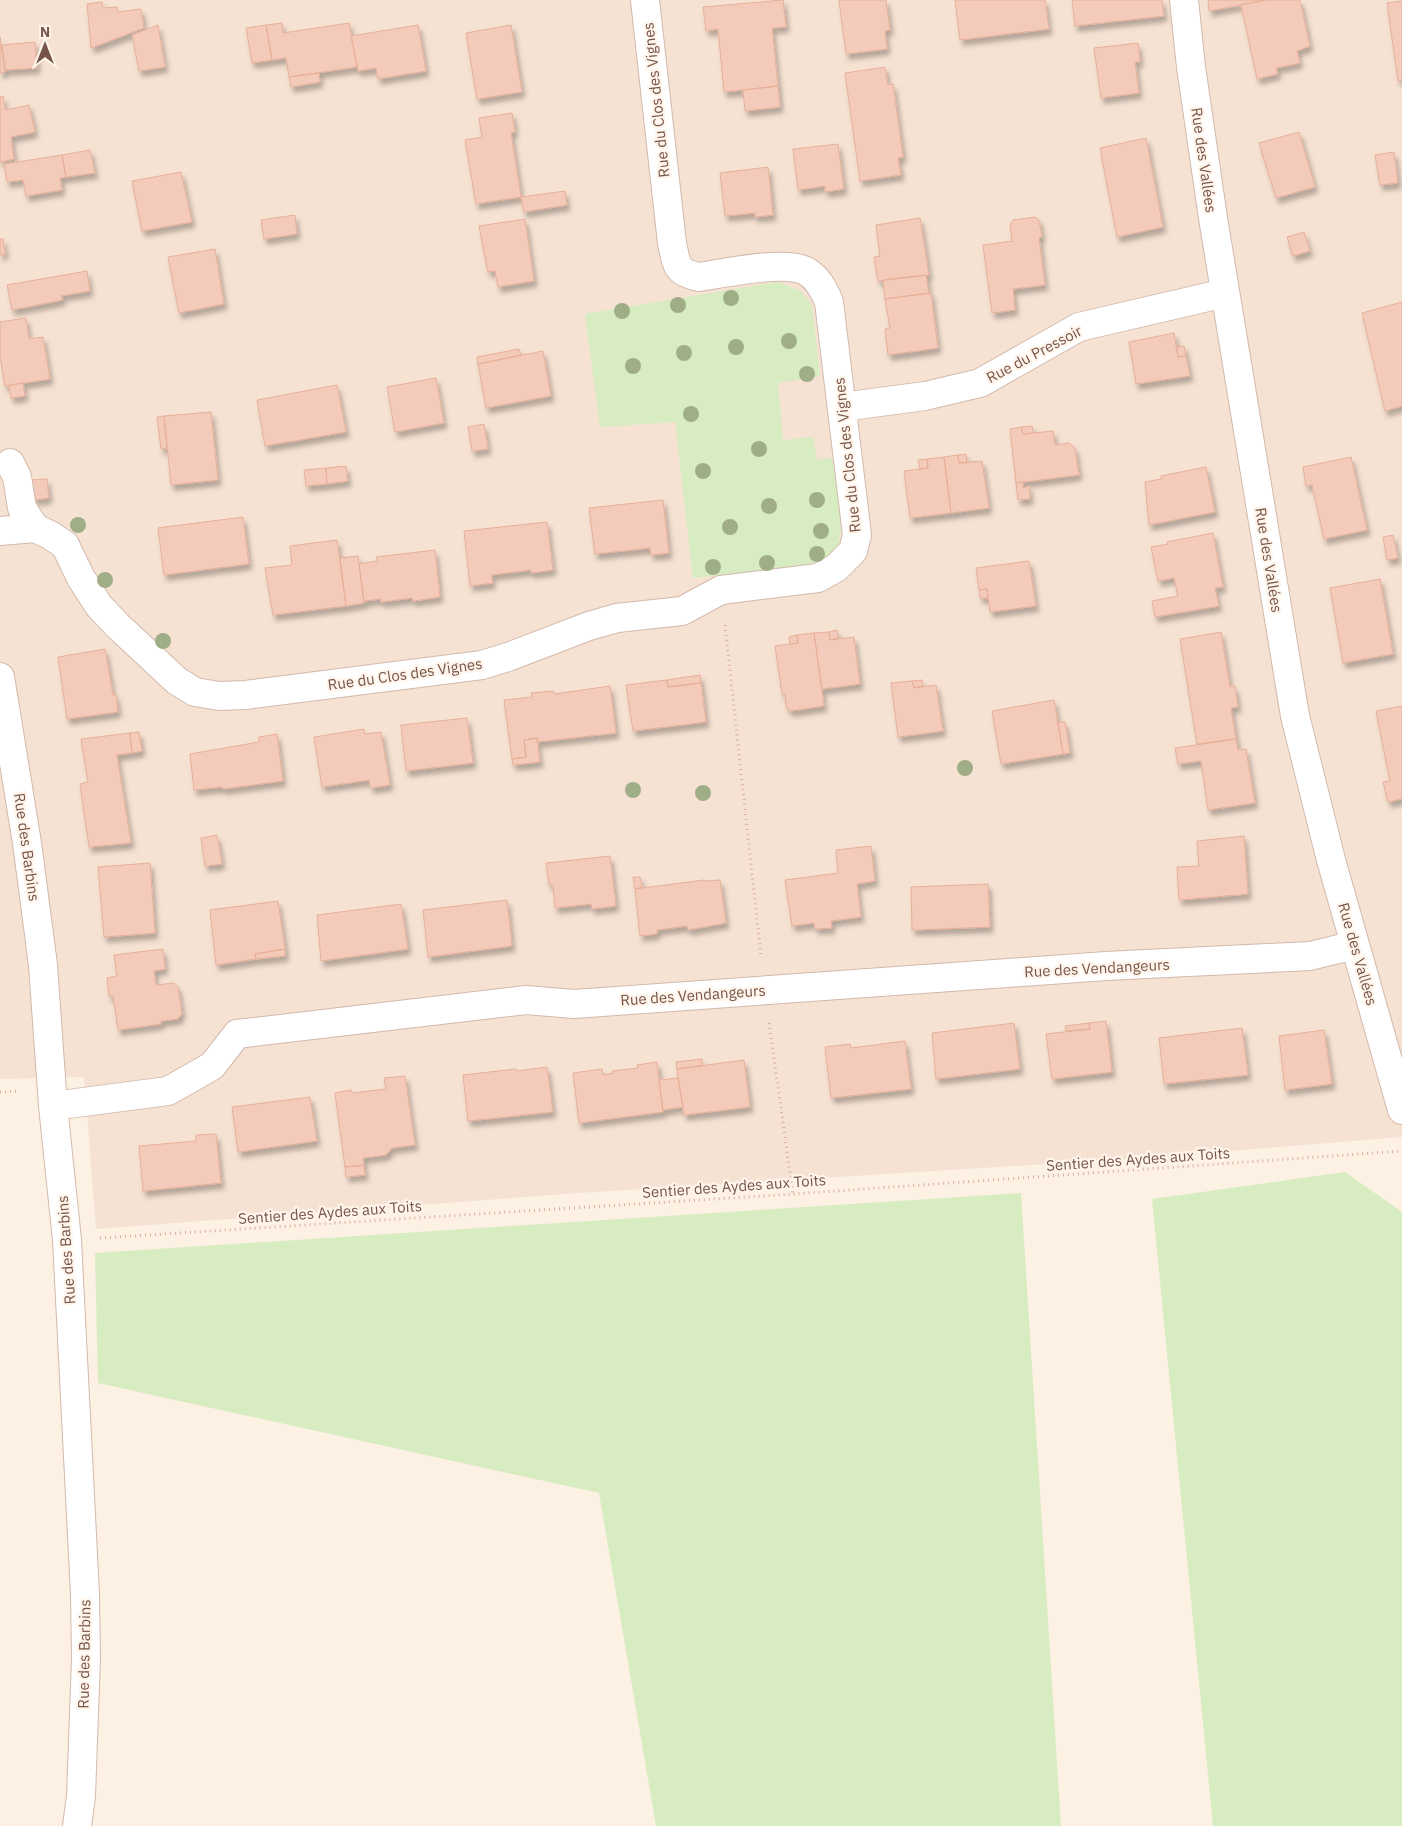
<svg xmlns="http://www.w3.org/2000/svg" width="1402" height="1826" font-family="'IBM Plex Sans',sans-serif">
  <style>
    .residential { fill: #f6e2d2 }
    .green { fill: #d7ecc1 }
    .building { fill: #f4cbba; stroke: #e8af99; filter: url(#shadow) }
    .lines { fill: none; stroke-linecap: round; stroke-linejoin: round }
    .minor-casing { stroke: #d2b9ac; stroke-width: 30 }
    .path { stroke: #daae9d; stroke-width: 3; stroke-dasharray: 1 4; stroke-linecap: butt }
    .minor { stroke: #fff; stroke-width: 28 }
    .tree { fill: #a0ae88 }
    .labels { text-anchor: middle; dominant-baseline: central; stroke-width: 4.5; stroke-linejoin: round; paint-order: stroke }
    .street-label { font-size: 15px; fill: #775448; stroke: #fff5eb }
  </style>
  <defs>
    <filter id="shadow"><feDropShadow dx="3" dy="5.5" stdDeviation="2.5" flood-color="#0004"/></filter>
  </defs>
  <rect width="100%" height="100%" fill="#fdf1e4"/>
  <path class="residential" d="M0 0H1402V1137L1143 1158 579 1193 96 1229 84 1077 0 1079Z"/>
  <path class="green" d="M778 282 801 291 812 305 820 376 778 383 783 440 813 437 817 460 832 458 842 521 838 547 826 558 805 566 693 578 675 422 600 427 585 314Z
    M1345 1172 1402 1212V1826H1213L1152 1199Z
    M1021 1193 1061 1826H656L599 1493 98 1383 95 1253Z"/>
  <path class="building" d="M783 0 786 27 772 28 778 86 724 92 718 29 706 31 703 7Z
    M839 0H886L890 30 885 31 887 49 846 54Z
    M955 0H1045L1049 29 960 40Z
    M1072 0H1162L1164 16 1075 26Z
    M1208 0H1266L1209 11Z
    M1266 0H1300L1310 46 1297 51 1300 63 1276 68 1278 74 1257 79 1241 5Z
    M1402 1V80L1398 81 1387 3Z
    M102 2 103 8 117 7V12L141 9 144 28 91 48 87 4Z
    M282 23 283 33 349 23 357 67 289 77 286 58 272 60 266 25Z
    M158 25 165 67 139 71 132 35Z
    M266 25 272 60 252 63 246 28Z
    M418 25 426 71 378 79 376 68 358 71 351 36Z
    M511 25 522 92 477 99 466 33Z
    M0 37 5 72 0 73Z
    M35 42 37 68 5 70 2 45Z
    M1138 43 1140 62H1135L1139 93 1101 98 1094 48Z
    M885 67 888 85 893 84 903 157 898 158 901 175 860 181 845 73Z
    M319 73 320 82 291 87 289 77Z
    M778 86 780 107 745 111 743 90Z
    M3 96 5 110 29 105 35 132 11 137 14 159 0 162V97Z
    M512 113 515 132 511 133 521 197 476 204 465 140 482 137 479 118Z
    M1299 132 1315 187 1276 198 1259 143Z
    M1146 138 1163 227 1117 237 1100 148Z
    M838 144 844 189 825 192V186L798 190 793 149Z
    M90 150 95 173 66 177 62 155Z
    M1394 152 1398 183 1380 185 1375 155Z
    M62 155 66 177 60 178 62 190 26 196 23 180 7 182 4 164Z
    M768 167 773 215 755 217V213L725 216 720 173Z
    M181 172 192 222 142 231 132 181Z
    M565 191 567 205 524 212 521 197Z
    M295 215 297 234 264 239 261 220Z
    M1035 217 1039 220 1042 237 1039 238 1045 285 1013 289 1015 310 992 313 983 245 1012 241 1010 224 1013 220Z
    M920 218 929 275 878 281 874 257 880 256 876 225Z
    M525 219 534 281 498 287 495 271 488 272 479 226Z
    M1304 232 1310 251 1293 256 1287 237Z
    M0 239H3L5 254 0 255Z
    M215 249 224 304 179 313 168 257Z
    M87 271 90 291 61 296 63 300 12 310 7 285Z
    M926 275 929 293 885 299 883 280Z
    M931 293 938 348 888 355 885 329 890 328 885 299Z
    M1402 302V406L1385 411 1362 313Z
    M26 318 29 339 43 337 50 379 5 386 0 356V322Z
    M1174 333 1178 357 1186 356 1190 376 1136 384 1129 342Z
    M1184 346 1186 356 1178 357 1177 347Z
    M519 349 521 355 478 364 477 357Z
    M543 351 551 396 486 408 478 364Z
    M436 378 444 423 395 432 387 387Z
    M23 383 25 396 11 398 9 385Z
    M337 385 346 432 265 446 257 400Z
    M211 412 218 480 171 485 164 416Z
    M164 416 167 448 161 449 157 417Z
    M484 424 488 449 472 451 468 427Z
    M1032 426 1033 433 1023 434 1021 427Z
    M1021 427 1023 434 1053 431 1055 445 1069 443 1075 448 1079 475 1016 483 1010 429Z
    M966 454 967 463H959L958 455Z
    M958 455 959 463 982 461 989 508 951 513 944 457Z
    M944 457 951 513 910 518 904 471 928 468 927 459Z
    M1351 457 1367 530 1324 539 1312 485 1306 486 1303 467Z
    M927 459 928 468 920 469 918 460Z
    M346 466 348 481 327 484 326 468Z
    M1206 467 1215 512 1149 525 1145 482 1161 479V476Z
    M326 468 327 484 306 486 304 470Z
    M47 479 49 498 34 500 31 480Z
    M1023 482V488L1029 486 1030 499 1018 500 1016 483Z
    M663 500 669 553 651 555 650 548 595 554 589 508Z
    M243 517 249 564 164 575 158 528Z
    M547 522 553 570 531 573V570L491 575 493 583 470 586 464 531Z
    M1213 533 1223 587 1215 588 1219 606 1155 617 1152 601 1178 596 1174 578 1158 581 1151 547 1168 544 1167 542Z
    M1393 535 1398 558 1387 560 1383 537Z
    M337 540 346 606 273 615 265 568 292 565 290 546Z
    M435 550 440 597 413 601 412 598 381 602V599L364 601 359 564 377 561 376 557Z
    M358 556 364 603 346 606 340 558Z
    M1029 561 1036 606 990 612 987 589 979 590 976 568Z
    M1380 579 1393 654 1343 663 1330 588Z
    M987 589 988 598H980L979 590Z
    M837 630 838 638 830 640 829 632Z
    M829 632 830 640 854 637 860 684 822 689 814 633Z
    M1221 632 1230 687 1235 686 1238 707 1231 708 1236 739 1197 744 1180 639Z
    M814 633 824 706 791 711 786 707 785 694H782L775 646 798 643 797 635Z
    M797 635 798 643 790 644 789 637Z
    M105 649 113 695H116L118 712 67 719 58 657Z
    M700 675 701 683 668 687 667 680Z
    M667 680 668 687 701 683 706 722 633 731 626 685Z
    M922 680 923 686 914 688 912 681Z
    M912 681 914 688 936 685 943 731 898 737 891 683Z
    M610 686 616 733 537 742V738L524 740 526 757 512 759 504 700 532 697 531 693 553 691 554 694Z
    M1054 700 1063 754 1001 764 992 711Z
    M1402 706V799L1388 802 1383 782 1390 781 1376 711Z
    M467 718 473 763 406 771 401 725Z
    M1058 722H1065L1070 753 1063 754Z
    M364 729 365 734 381 732 390 785 371 788 369 780 322 787 314 737Z
    M139 732 142 751 132 753 130 733Z
    M130 733 132 753 117 755 131 843 89 847 80 784 88 782 81 739Z
    M277 734 283 781 223 789 222 787 194 790 190 754 259 742V737Z
    M537 738 540 762 513 765 512 759 526 757 524 740Z
    M1236 739 1238 750 1246 749 1255 803 1208 810 1201 761 1178 764 1175 748Z
    M217 835 222 864 205 866 201 838Z
    M1244 836 1248 894 1179 900 1177 867 1199 866 1197 841Z
    M871 846 875 881 857 884 861 917 831 921 832 928 815 929 814 923 792 926 785 880 838 873 836 850Z
    M610 856 616 906 592 909 591 904 555 908 553 885H549L546 863Z
    M150 863 155 933 104 937 98 867Z
    M633 877H640L642 887 635 889Z
    M704 880V881L720 880 726 923 688 930 687 926 657 930V934L640 936 635 889Z
    M988 884 990 927 912 930 911 887Z
    M507 900 512 946 428 957 423 910Z
    M278 901 285 949 255 954 256 959 216 965 210 910Z
    M401 904 408 949 321 961 317 915Z
    M163 949 165 969 154 971 156 985 174 983 178 987 182 1014 178 1019 161 1021V1024L118 1030 113 996H109L107 978 117 976 114 955Z
    M285 949V956L256 959 255 954Z
    M1106 1021 1112 1072 1052 1079 1046 1034 1090 1029 1089 1023Z
    M1014 1023 1020 1069 936 1079 932 1033Z
    M1089 1023 1090 1029 1066 1031 1065 1026Z
    M1242 1028 1248 1075 1164 1084 1159 1038Z
    M1324 1030 1332 1084 1285 1090 1279 1036Z
    M905 1041 911 1089 831 1098 825 1047 850 1044 851 1048Z
    M702 1059V1066L677 1069 676 1062Z
    M744 1060 750 1107 684 1115 677 1069Z
    M657 1062 663 1112 579 1123 573 1073 602 1069 603 1075 613 1073 612 1071 638 1068 637 1065Z
    M547 1067 553 1112 468 1121 463 1075 516 1069 517 1071Z
    M405 1076 415 1145 392 1148 386 1155 363 1158 364 1165 345 1167 335 1093 351 1090 352 1093 386 1089 384 1078Z
    M678 1078 683 1107 663 1110 659 1080Z
    M310 1097 317 1141 238 1152 232 1107Z
    M216 1134 221 1183 143 1191 139 1146 196 1141V1135Z
    M364 1165 365 1175 346 1177 345 1167Z"/>
  <g class="lines">
    <g class="minor-casing">
      <path id="minor" d="M1184 0 1191 67 1213 218 1295 716 1331 860 1402 1110
        M842 407 925 396 980 383 1079 327 1225 293
        M10 463 17 477 22 508 35 528
        M0 531 35 528 50 535 65 545 81 578 99 606 118 626 177 681 195 692 219 696 246 695 482 665 508 657 589 626 617 618 682 611 721 590 818 578 836 568 853 551 857 535 829 302C824 290 818 278 806 271 785 260 724 273 699 277 675 272 677 265 672 243L645 0
        M0 677 27 843 43 965 53 1106 67 1240 85 1594 86 1658 81 1796 77 1826
        M53 1106 168 1091 212 1066 237 1034 526 1000 574 1004 1106 966 1310 956 1355 945"/>
    </g>
    <path class="path" d="M725 625 761 957
      M769 1023 793 1194
      M0 1092 19 1091
      M100 1238 793 1194 1402 1151"/>
    <use href="#minor" class="minor"/>
  </g>
  <g class="tree">
    <circle cx="731" cy="298" r="8"/>
    <circle cx="678" cy="305" r="8"/>
    <circle cx="622" cy="311" r="8"/>
    <circle cx="789" cy="341" r="8"/>
    <circle cx="736" cy="347" r="8"/>
    <circle cx="684" cy="353" r="8"/>
    <circle cx="633" cy="366" r="8"/>
    <circle cx="807" cy="374" r="8"/>
    <circle cx="691" cy="414" r="8"/>
    <circle cx="759" cy="449" r="8"/>
    <circle cx="703" cy="471" r="8"/>
    <circle cx="817" cy="500" r="8"/>
    <circle cx="769" cy="506" r="8"/>
    <circle cx="78" cy="525" r="8"/>
    <circle cx="730" cy="527" r="8"/>
    <circle cx="821" cy="531" r="8"/>
    <circle cx="817" cy="554" r="8"/>
    <circle cx="767" cy="563" r="8"/>
    <circle cx="713" cy="567" r="8"/>
    <circle cx="105" cy="580" r="8"/>
    <circle cx="163" cy="641" r="8"/>
    <circle cx="965" cy="768" r="8"/>
    <circle cx="633" cy="790" r="8"/>
    <circle cx="703" cy="793" r="8"/>
  </g>
  <g class="labels">
    <g class="street-label">
      <text transform="translate(656 100) rotate(-96)">Rue du Clos des Vignes</text>
      <text transform="translate(1204 160) rotate(82)">Rue des Vallées</text>
      <text transform="translate(1034 354) rotate(-28)">Rue du Pressoir</text>
      <text transform="translate(847 455) rotate(-96)">Rue du Clos des Vignes</text>
      <text transform="translate(1269 560) rotate(81)">Rue des Vallées</text>
      <text transform="translate(405 674) rotate(-8)">Rue du Clos des Vignes</text>
      <text transform="translate(27 847) rotate(82)">Rue des Barbins</text>
      <text transform="translate(1358 954) rotate(74)">Rue des Vallées</text>
      <text transform="translate(1097 968) rotate(-3)">Rue des Vendangeurs</text>
      <text transform="translate(693 995) rotate(-4)">Rue des Vendangeurs</text>
      <text transform="translate(1138 1159) rotate(-4)">Sentier des Aydes aux Toits</text>
      <text transform="translate(734 1186) rotate(-4)">Sentier des Aydes aux Toits</text>
      <text transform="translate(330 1212) rotate(-4)">Sentier des Aydes aux Toits</text>
      <text transform="translate(66 1250) rotate(-94)">Rue des Barbins</text>
      <text transform="translate(84 1654) rotate(-89)">Rue des Barbins</text>
    </g>
  </g>
  <g transform="translate(45 45)" stroke="#fff5eb" stroke-width="4" paint-order="stroke">
  <path d="M0-4L9 19L0 12L-9 19Z" fill="#775448"/>
  <text y="-8" font-size="14" font-weight="bold" text-anchor="middle" fill="#775448">N</text>
  </g>
</svg>
